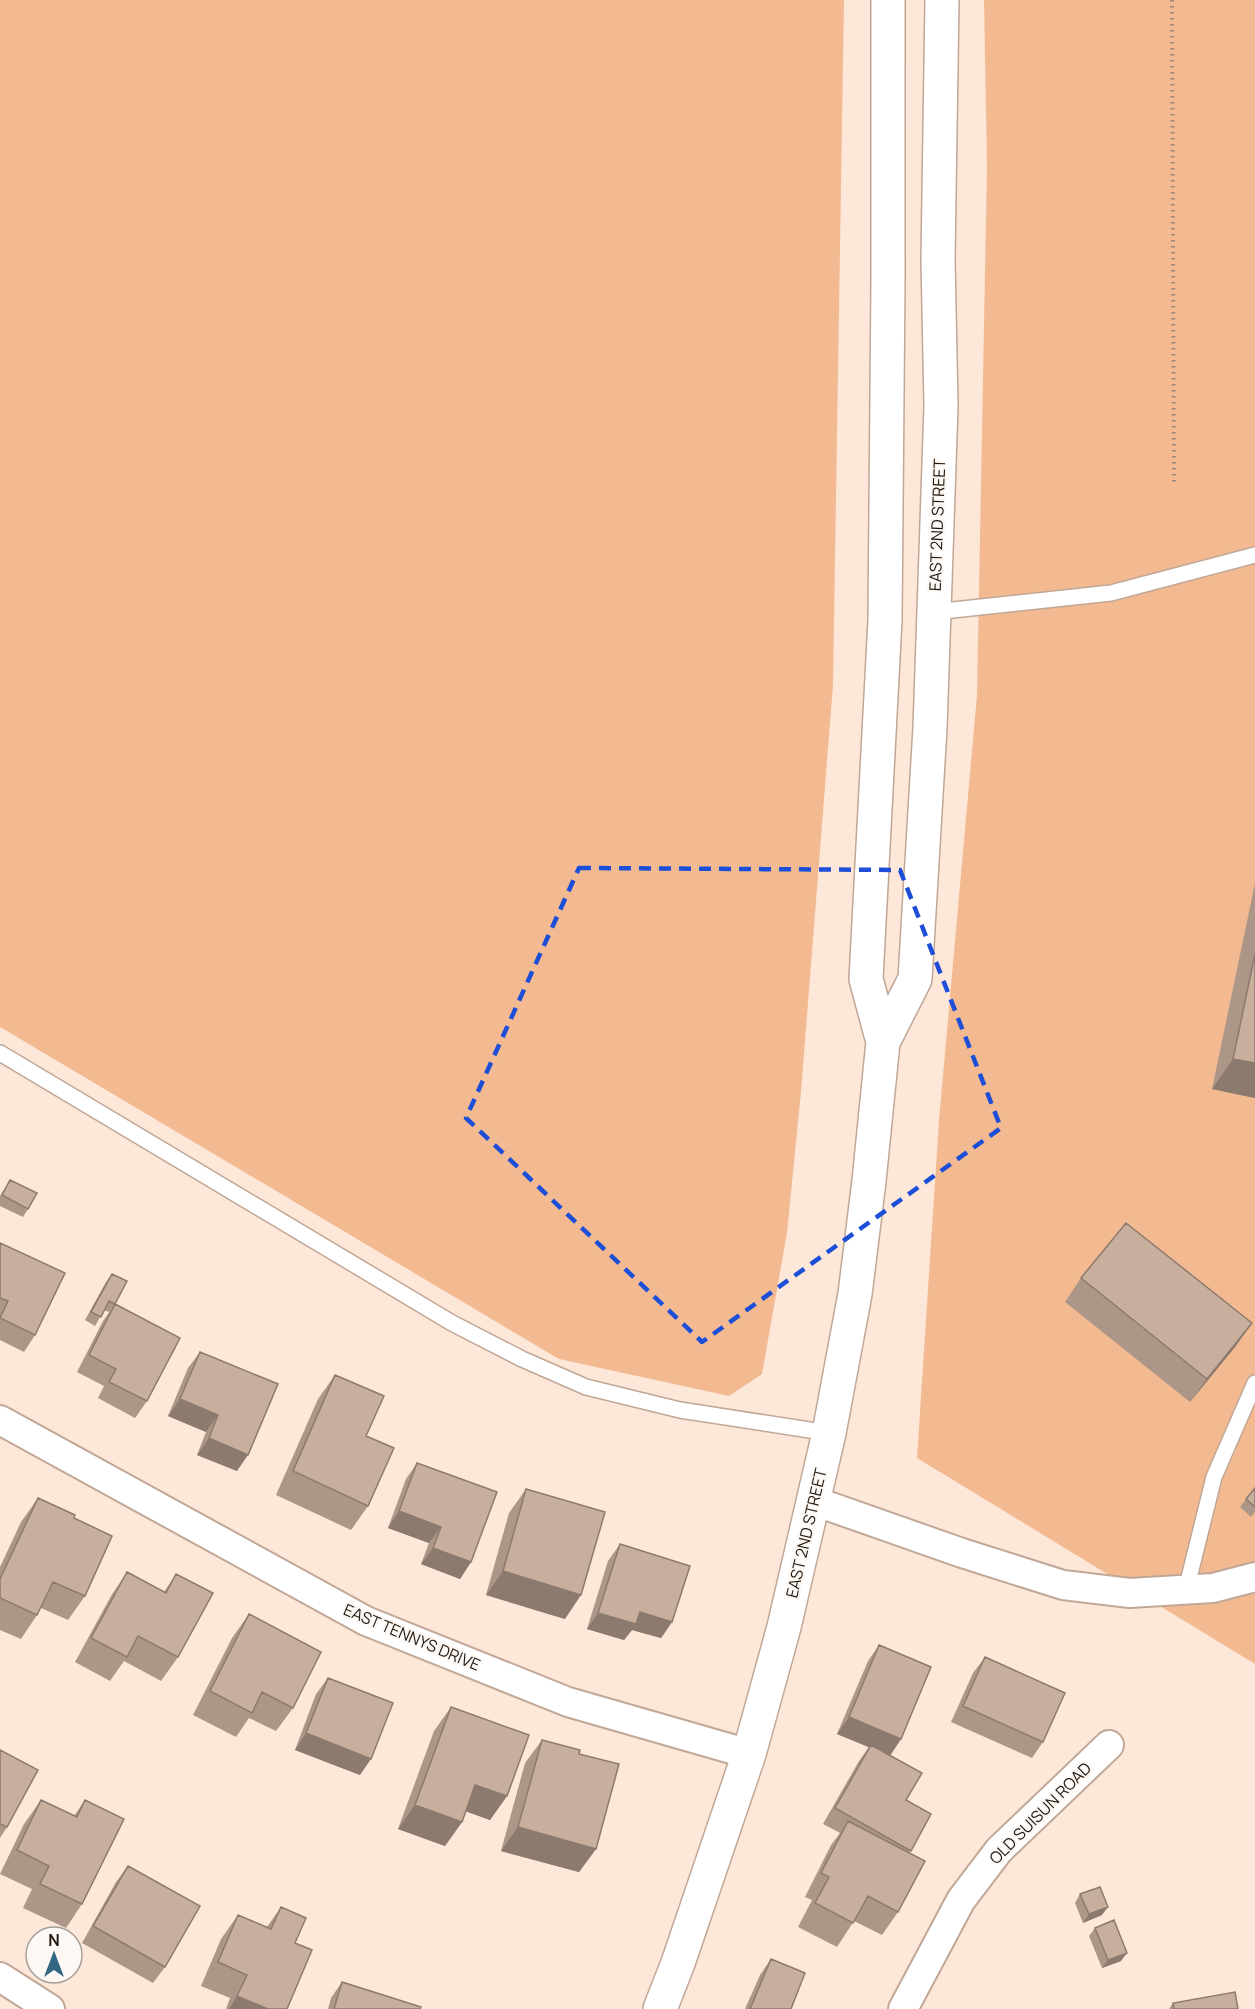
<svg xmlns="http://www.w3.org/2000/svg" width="1255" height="2009" font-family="Manrope,sans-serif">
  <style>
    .grass { fill: #f3ba92 }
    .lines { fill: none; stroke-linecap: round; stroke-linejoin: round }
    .lane-casing { stroke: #c0a796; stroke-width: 18 }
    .street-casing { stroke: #c0a796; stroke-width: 32 }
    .secondary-casing { stroke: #c0a796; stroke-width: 36 }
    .path { stroke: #99897f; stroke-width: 4; stroke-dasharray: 1.5 4.5; stroke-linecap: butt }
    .lane { stroke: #fff; stroke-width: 15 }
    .street { stroke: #fff; stroke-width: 28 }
    .secondary { stroke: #fff; stroke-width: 33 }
    .wall { fill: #ac9687 }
    .shaded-wall { fill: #8c7a6e }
    .building { fill: #c8af9d; stroke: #8c7a6e; stroke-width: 1.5 }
    .marked { fill: none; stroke: #1d4ed8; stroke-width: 4.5; stroke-dasharray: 12 8; stroke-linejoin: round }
    .labels { text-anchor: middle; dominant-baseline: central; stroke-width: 4.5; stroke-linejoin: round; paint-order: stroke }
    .street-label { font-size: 16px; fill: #221912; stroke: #fdf8f4 }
  </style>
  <rect width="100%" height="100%" fill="#fde7d9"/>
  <path class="grass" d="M0 0H844L833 685 801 1092 787 1233 762 1374 729 1396 559 1359 0 1027Z
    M984 0H1255V1664L917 1458 939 1120 977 695 987 167Z"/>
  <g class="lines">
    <g class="lane-casing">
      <path id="lane" d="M934 612 1111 593 1255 555
        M0 1053 452 1323 522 1359 586 1387 680 1410 829 1433
        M1186 1590 1214 1477 1255 1383"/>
    </g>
    <g class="street-casing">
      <path id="street" d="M0 1420 366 1621 568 1702 749 1754
        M814 1501 962 1553 1063 1585 1130 1593 1213 1588 1255 1577
        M0 1977 50 2009
        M903 2009 961 1900 999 1850 1109 1745"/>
    </g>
    <g class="secondary-casing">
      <path id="secondary" d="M883 1042 915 979 930 728 941 406 938 259 942 0
        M660 2009 678 1963 749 1754 784 1627 829 1433 855 1294 869 1181 883 1042 866 979 885 620 888 281V0"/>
    </g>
    <path class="path" d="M1172 0 1174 484"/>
    <use href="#lane" class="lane"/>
    <use href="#street" class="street"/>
    <use href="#secondary" class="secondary"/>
  </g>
  <path class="wall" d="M1255 883V1098L1212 1089Z
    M10 1180 28 1209 23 1217 0 1206V1196Z
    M0 1243 35 1335 24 1352 0 1340Z
    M112 1274 115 1304 109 1312 104 1310 95 1326 85 1320 106 1282Z
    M1081 1278 1252 1323 1235 1347 1190 1402 1065 1302Z
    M115 1304 147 1401 135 1418 98 1398 104 1386 77 1372 103 1321Z
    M200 1352 237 1471 197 1455 206 1432 168 1416 188 1368Z
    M335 1375 366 1436 368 1506 351 1530 276 1495 318 1399Z
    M417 1463 471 1562 460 1579 421 1564 429 1543 388 1528 406 1479Z
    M1255 1488V1512L1251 1517 1240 1507Z
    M526 1489 565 1619 486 1595 509 1513Z
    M38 1498 74 1518 85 1596 68 1620 41 1608 37 1615 21 1639 0 1630V1567L21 1522Z
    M620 1544 672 1622 661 1638 632 1630 624 1640 587 1629 608 1561Z
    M127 1572 164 1592 176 1574 178 1657 161 1681 124 1661 110 1681 75 1662 111 1596Z
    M249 1614 293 1708 276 1731 249 1718 236 1737 193 1715 232 1638Z
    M879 1645 901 1739 890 1755 906 1800 931 1814 909 1853 898 1912 882 1935 854 1921 837 1947 798 1927 812 1900 805 1897 831 1845 840 1833 823 1824 859 1761 869 1747 837 1734 868 1661Z
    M985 1657 1043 1742 1032 1758 951 1722 973 1673Z
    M328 1678 360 1775 295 1750 316 1694Z
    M451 1707 507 1796 490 1820 466 1811 462 1822 445 1846 398 1829 434 1731Z
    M542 1740 579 1754 596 1849 579 1872 501 1851 525 1763Z
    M0 1750 7 1827 0 1838Z
    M41 1800 74 1816 85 1800 82 1904 66 1928 23 1908 32 1889 0 1874 24 1824Z
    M128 1866 165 1967 153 1983 82 1943 116 1882Z
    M1080 1894 1102 1915 1083 1923 1075 1903Z
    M281 1907 295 1943 287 2009H226L230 1998 201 1986 221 1939 238 1915 267 1927Z
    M1095 1928 1121 1961 1102 1968 1089 1936Z
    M771 1959 791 2009H745L760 1975Z
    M342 1982 420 2009H328L331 1998Z
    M1173 2003 1238 2009H1169Z"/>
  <path class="shaded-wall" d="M1233 1059 1255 1063V1098L1212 1089Z
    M1252 1323 1235 1347 1190 1402 1207 1379Z
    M180 1399 218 1415 206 1432 168 1416Z
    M209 1438 248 1455 237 1471 197 1455Z
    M399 1511 441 1527 429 1543 388 1528Z
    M433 1548 471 1562 460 1579 421 1564Z
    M503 1571 581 1595 565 1619 486 1595Z
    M640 1612 672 1622 661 1638 632 1630 624 1640 587 1629 598 1613Z
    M849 1717 901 1739 890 1756 837 1734Z
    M306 1733 371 1759 360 1775 295 1750Z
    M475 1785 507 1796 490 1820 459 1809Z
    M415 1805 462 1822 445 1846 398 1829Z
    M518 1827 596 1849 579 1872 501 1851Z
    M1108 1907 1102 1915 1083 1923 1089 1914Z
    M1127 1953 1121 1961 1102 1968 1108 1960Z
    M237 1996 268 2009H229Z"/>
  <path class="building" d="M1255 954V1063L1233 1059Z
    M10 1180 37 1193 28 1209 2 1195Z
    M1126 1223 1252 1323 1207 1379 1081 1278Z
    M0 1243 65 1273 35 1335 0 1318 8 1301 0 1298Z
    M112 1274 127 1281 115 1304 109 1301 101 1317 91 1312Z
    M115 1304 180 1338 147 1401 109 1382 116 1369 89 1355Z
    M200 1352 278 1384 248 1455 209 1438 218 1415 180 1399Z
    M335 1375 384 1396 366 1436 394 1448 368 1506 293 1471Z
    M417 1463 497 1492 471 1562 433 1548 441 1527 399 1511Z
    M1255 1488V1507L1246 1499Z
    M526 1489 605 1512 581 1595 503 1571Z
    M38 1498 75 1515 74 1518 112 1536 85 1596 53 1582 37 1615 0 1598V1579Z
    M620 1544 690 1566 672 1622 640 1612 636 1624 598 1613Z
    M127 1572 166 1593 176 1574 213 1593 178 1657 138 1636 127 1657 91 1638Z
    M249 1614 321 1652 293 1708 262 1692 252 1713 210 1691Z
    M879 1645 931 1667 901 1739 849 1717Z
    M985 1657 1065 1693 1043 1742 963 1706Z
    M328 1678 393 1703 371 1759 306 1733Z
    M451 1707 529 1735 507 1796 475 1785 462 1822 415 1805Z
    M542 1740 580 1750 579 1754 619 1764 596 1849 518 1827Z
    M871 1745 922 1773 906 1800 931 1814 911 1851 835 1808Z
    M0 1750 38 1770 7 1827 0 1824Z
    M41 1800 77 1817 85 1800 124 1819 82 1904 40 1884 49 1866 17 1850Z
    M848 1821 925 1861 898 1912 868 1896 853 1923 815 1903 829 1877 821 1873Z
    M128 1866 200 1906 165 1967 93 1926Z
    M1100 1887 1108 1907 1089 1914 1080 1894Z
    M281 1907 306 1918 295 1943 312 1950 287 2009H268L237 1996 247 1975 218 1962 238 1915 271 1929Z
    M1114 1920 1127 1953 1108 1960 1095 1928Z
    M771 1959 805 1973 791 2009H750Z
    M342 1982 421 2007 420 2009H334Z
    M1235 1992 1238 2009H1174L1173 2003Z"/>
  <path class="marked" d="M579 868 900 870 1001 1128 702 1342 466 1118Z"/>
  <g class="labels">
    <g class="street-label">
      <text transform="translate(937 525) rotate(-88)">EAST 2ND STREET</text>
      <text transform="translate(806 1533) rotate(-77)">EAST 2ND STREET</text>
      <text transform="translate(412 1637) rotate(23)">EAST TENNYS DRIVE</text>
      <text transform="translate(1040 1813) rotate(-45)">OLD SUISUN ROAD</text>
    </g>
  </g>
  <g transform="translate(54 1955)"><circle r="28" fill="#fdf8f4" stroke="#a59f9a" stroke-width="1.5"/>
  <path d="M0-4.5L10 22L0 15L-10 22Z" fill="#336683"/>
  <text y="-9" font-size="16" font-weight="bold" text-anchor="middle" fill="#221912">N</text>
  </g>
</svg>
